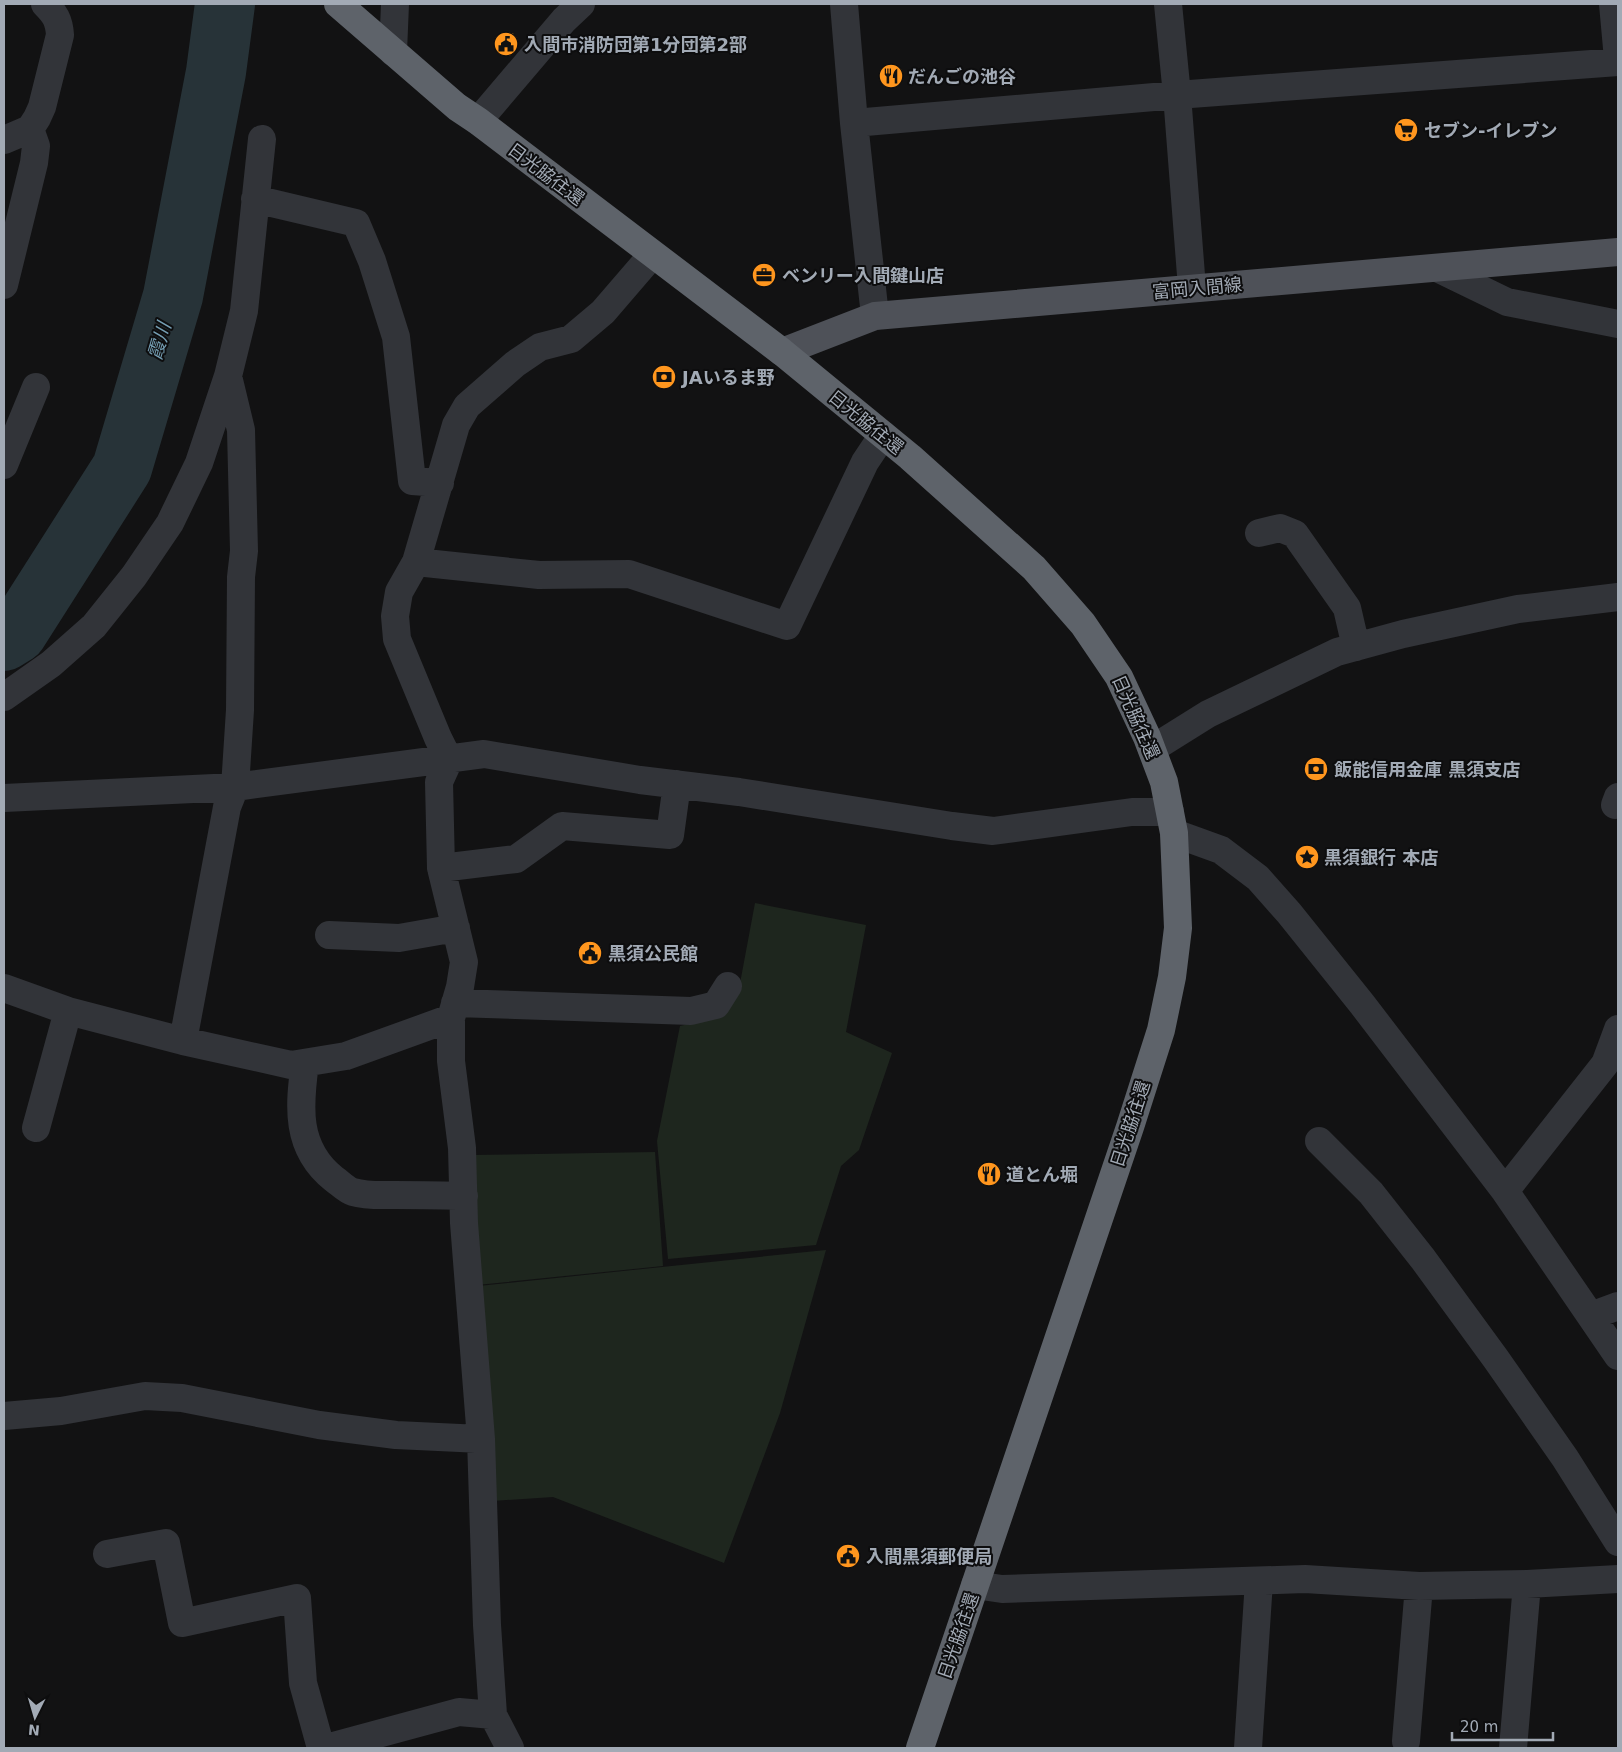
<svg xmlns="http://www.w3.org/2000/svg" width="1622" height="1752" font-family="'DejaVu Sans','Noto Sans JP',sans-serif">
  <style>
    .green { fill: #1e261e }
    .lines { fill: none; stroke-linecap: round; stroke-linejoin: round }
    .river { stroke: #273338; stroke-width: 60 }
    .minor { stroke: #323439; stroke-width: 28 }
    .major { stroke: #4e5158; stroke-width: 28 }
    .highway { stroke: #5e636a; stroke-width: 28 }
    .labels { text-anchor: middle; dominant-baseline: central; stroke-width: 4; stroke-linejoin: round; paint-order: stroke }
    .poi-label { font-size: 18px; font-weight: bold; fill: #a2aab5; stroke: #0d0d0e; text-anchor: start }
    .street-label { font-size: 18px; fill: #a2aab5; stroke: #0d0d0e }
    .water-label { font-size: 19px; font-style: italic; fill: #759eb3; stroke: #0d0d0e }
  </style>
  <rect width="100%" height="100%" fill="#121213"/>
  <path class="green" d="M755 903 866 925 846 1032 892 1053 859 1150 841 1166 816 1245 668 1259 657 1141 680 1026 721 1016 738 994Z
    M655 1152 663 1266 477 1285 472 1155Z
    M826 1250 780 1413 724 1563 553 1497 492 1501 478 1286Z"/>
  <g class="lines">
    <path class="river" d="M4 641 17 633 122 468 173 296 216 72 225 4"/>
    <path class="minor" d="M844 4 854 123 875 316
      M1168 4 1177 95 1192 288
      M1613 4 1618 59
      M393 52 395 4
      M478 121 564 20 581 4
      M854 123 1177 95 1618 62
      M4 140 30 129 37 118 42 107 60 35C59 20 55 14 45 4
      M255 199 356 223 372 261 396 337 412 481 440 483
      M1439 269 1507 302 1618 324
      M4 285 34 163 36 146 30 129
      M4 465 36 387
      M1259 533 1280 528 1295 534 1347 608 1356 647
      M416 562 539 575 629 574 787 626 865 462 883 435
      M4 697 51 664 94 626 134 576 170 523 199 463 228 376
      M1152 749 1208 714 1337 652 1403 634 1518 609 1618 597
      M4 798 235 787 484 754 640 780 739 792 952 826 993 831 1132 812H1170
      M1615 805 1618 797
      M1174 833 1221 850 1258 878 1289 913 1362 1004 1505 1191 1618 1356
      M441 868 516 859 562 826 670 835 677 784
      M329 935 399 938 456 928
      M4 988 68 1011 183 1041 291 1065 346 1056 451 1018
      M455 1003 691 1011 716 1005 728 986
      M183 1041 227 807 235 787 240 710 241 577 244 551 241 430 228 376 244 311 262 139
      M305 1063C299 1106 295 1148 334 1179 340 1183 346 1190 353 1192 366 1196 381 1195 395 1195 418 1195 440 1195 464 1196
      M36 1128 68 1011
      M1319 1141 1371 1193 1423 1259 1496 1359 1565 1458 1618 1542
      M1505 1191 1605 1064 1618 1029
      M1591 1316 1618 1306
      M4 1416 61 1411 145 1396 182 1398 319 1425 396 1435 481 1439
      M107 1554 166 1543 182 1623 297 1598 303 1683 321 1748
      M975 1585 1002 1589 1305 1579 1419 1586 1527 1584 1618 1579
      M1406 1741 1419 1586
      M326 1748 459 1712 493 1715
      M510 1748 493 1715 487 1625 481 1439 464 1223 462 1148 451 1061V1018L460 987 464 962 441 868 439 782 449 760 438 738 397 639 395 616 399 592 416 562 456 425 467 406 515 364 540 347 571 339 603 312 652 255
      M1248 1748 1259 1581
      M1513 1748 1527 1584"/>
    <path class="major" d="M782 352 875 316 1618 252"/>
    <path class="highway" d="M338 4 457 107 478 121 782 352 910 457 1034 568 1083 624 1119 677 1147 737 1164 782 1174 833 1178 928 1172 977 1161 1030 1130 1127 920 1748"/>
  </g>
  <defs>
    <g id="civic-disc" transform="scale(1.25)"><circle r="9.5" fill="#ff961e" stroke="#0d0d0e"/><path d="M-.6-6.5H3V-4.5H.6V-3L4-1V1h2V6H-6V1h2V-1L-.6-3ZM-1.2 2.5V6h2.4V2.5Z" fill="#111"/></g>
    <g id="restaurant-disc" transform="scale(1.25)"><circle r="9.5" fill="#ff961e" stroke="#0d0d0e"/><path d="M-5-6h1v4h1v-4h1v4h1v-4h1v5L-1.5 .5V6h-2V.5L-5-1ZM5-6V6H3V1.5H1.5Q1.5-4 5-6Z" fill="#111"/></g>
    <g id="supermarket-disc" transform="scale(1.25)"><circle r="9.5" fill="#ff961e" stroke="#0d0d0e"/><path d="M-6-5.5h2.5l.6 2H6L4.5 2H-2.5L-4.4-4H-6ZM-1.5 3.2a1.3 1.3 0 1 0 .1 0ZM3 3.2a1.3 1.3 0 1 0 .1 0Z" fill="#111"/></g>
    <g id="office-disc" transform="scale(1.25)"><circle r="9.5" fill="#ff961e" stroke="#0d0d0e"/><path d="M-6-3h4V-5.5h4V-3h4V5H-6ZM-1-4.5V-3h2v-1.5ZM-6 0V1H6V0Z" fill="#111"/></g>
    <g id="bank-disc" transform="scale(1.25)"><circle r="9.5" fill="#ff961e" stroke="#0d0d0e"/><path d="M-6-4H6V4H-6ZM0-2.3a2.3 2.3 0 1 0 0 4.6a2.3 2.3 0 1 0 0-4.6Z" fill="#111"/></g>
    <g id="sight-disc" transform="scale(1.25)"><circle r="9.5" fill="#ff961e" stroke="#0d0d0e"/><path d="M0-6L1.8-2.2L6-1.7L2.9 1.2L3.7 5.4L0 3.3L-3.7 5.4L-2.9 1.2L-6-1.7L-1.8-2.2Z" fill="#111"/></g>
  </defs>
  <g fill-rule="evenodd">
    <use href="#civic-disc" x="506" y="44"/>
    <use href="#restaurant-disc" x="891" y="76"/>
    <use href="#supermarket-disc" x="1406" y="130"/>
    <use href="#office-disc" x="764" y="275"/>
    <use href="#bank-disc" x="664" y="377"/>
    <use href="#bank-disc" x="1316" y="769"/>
    <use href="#sight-disc" x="1307" y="857"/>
    <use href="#civic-disc" x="590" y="953"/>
    <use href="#restaurant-disc" x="989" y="1174"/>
    <use href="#civic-disc" x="848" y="1556"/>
  </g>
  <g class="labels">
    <g class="poi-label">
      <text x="524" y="44">入間市消防団第1分団第2部</text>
      <text x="908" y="76">だんごの池谷</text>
      <text x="1424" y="130">セブン-イレブン</text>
      <text x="782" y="275">ベンリー入間鍵山店</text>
      <text x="682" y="377">JAいるま野</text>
      <text x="1334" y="769">飯能信用金庫 黒須支店</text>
      <text x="1324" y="857">黒須銀行 本店</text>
      <text x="608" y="953">黒須公民館</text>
      <text x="1006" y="1174">道とん堀</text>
      <text x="866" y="1556">入間黒須郵便局</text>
    </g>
    <g class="street-label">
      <text transform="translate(546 174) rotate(37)">日光脇往還</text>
      <text transform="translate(1197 288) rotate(-5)">富岡入間線</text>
      <text transform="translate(866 422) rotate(39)">日光脇往還</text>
      <text transform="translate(1136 717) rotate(66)">日光脇往還</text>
      <text transform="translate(1130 1124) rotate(-72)">日光脇往還</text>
      <text transform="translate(958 1636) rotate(-71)">日光脇往還</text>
    </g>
    <g class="water-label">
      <text transform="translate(159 341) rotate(-74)">霞川</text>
    </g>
  </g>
  <rect width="1622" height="1752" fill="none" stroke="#a2aab5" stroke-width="10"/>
  <g transform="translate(35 1717) rotate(185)" stroke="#0d0d0e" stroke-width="4" paint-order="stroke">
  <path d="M0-4L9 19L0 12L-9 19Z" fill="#a2aab5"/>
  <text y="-8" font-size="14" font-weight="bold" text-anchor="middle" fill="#a2aab5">N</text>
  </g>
  <path d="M1452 1732v8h101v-8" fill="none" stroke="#a2aab5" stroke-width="2.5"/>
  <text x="1460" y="1732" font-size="15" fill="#a2aab5" stroke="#0d0d0e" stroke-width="4" paint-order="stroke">20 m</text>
</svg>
